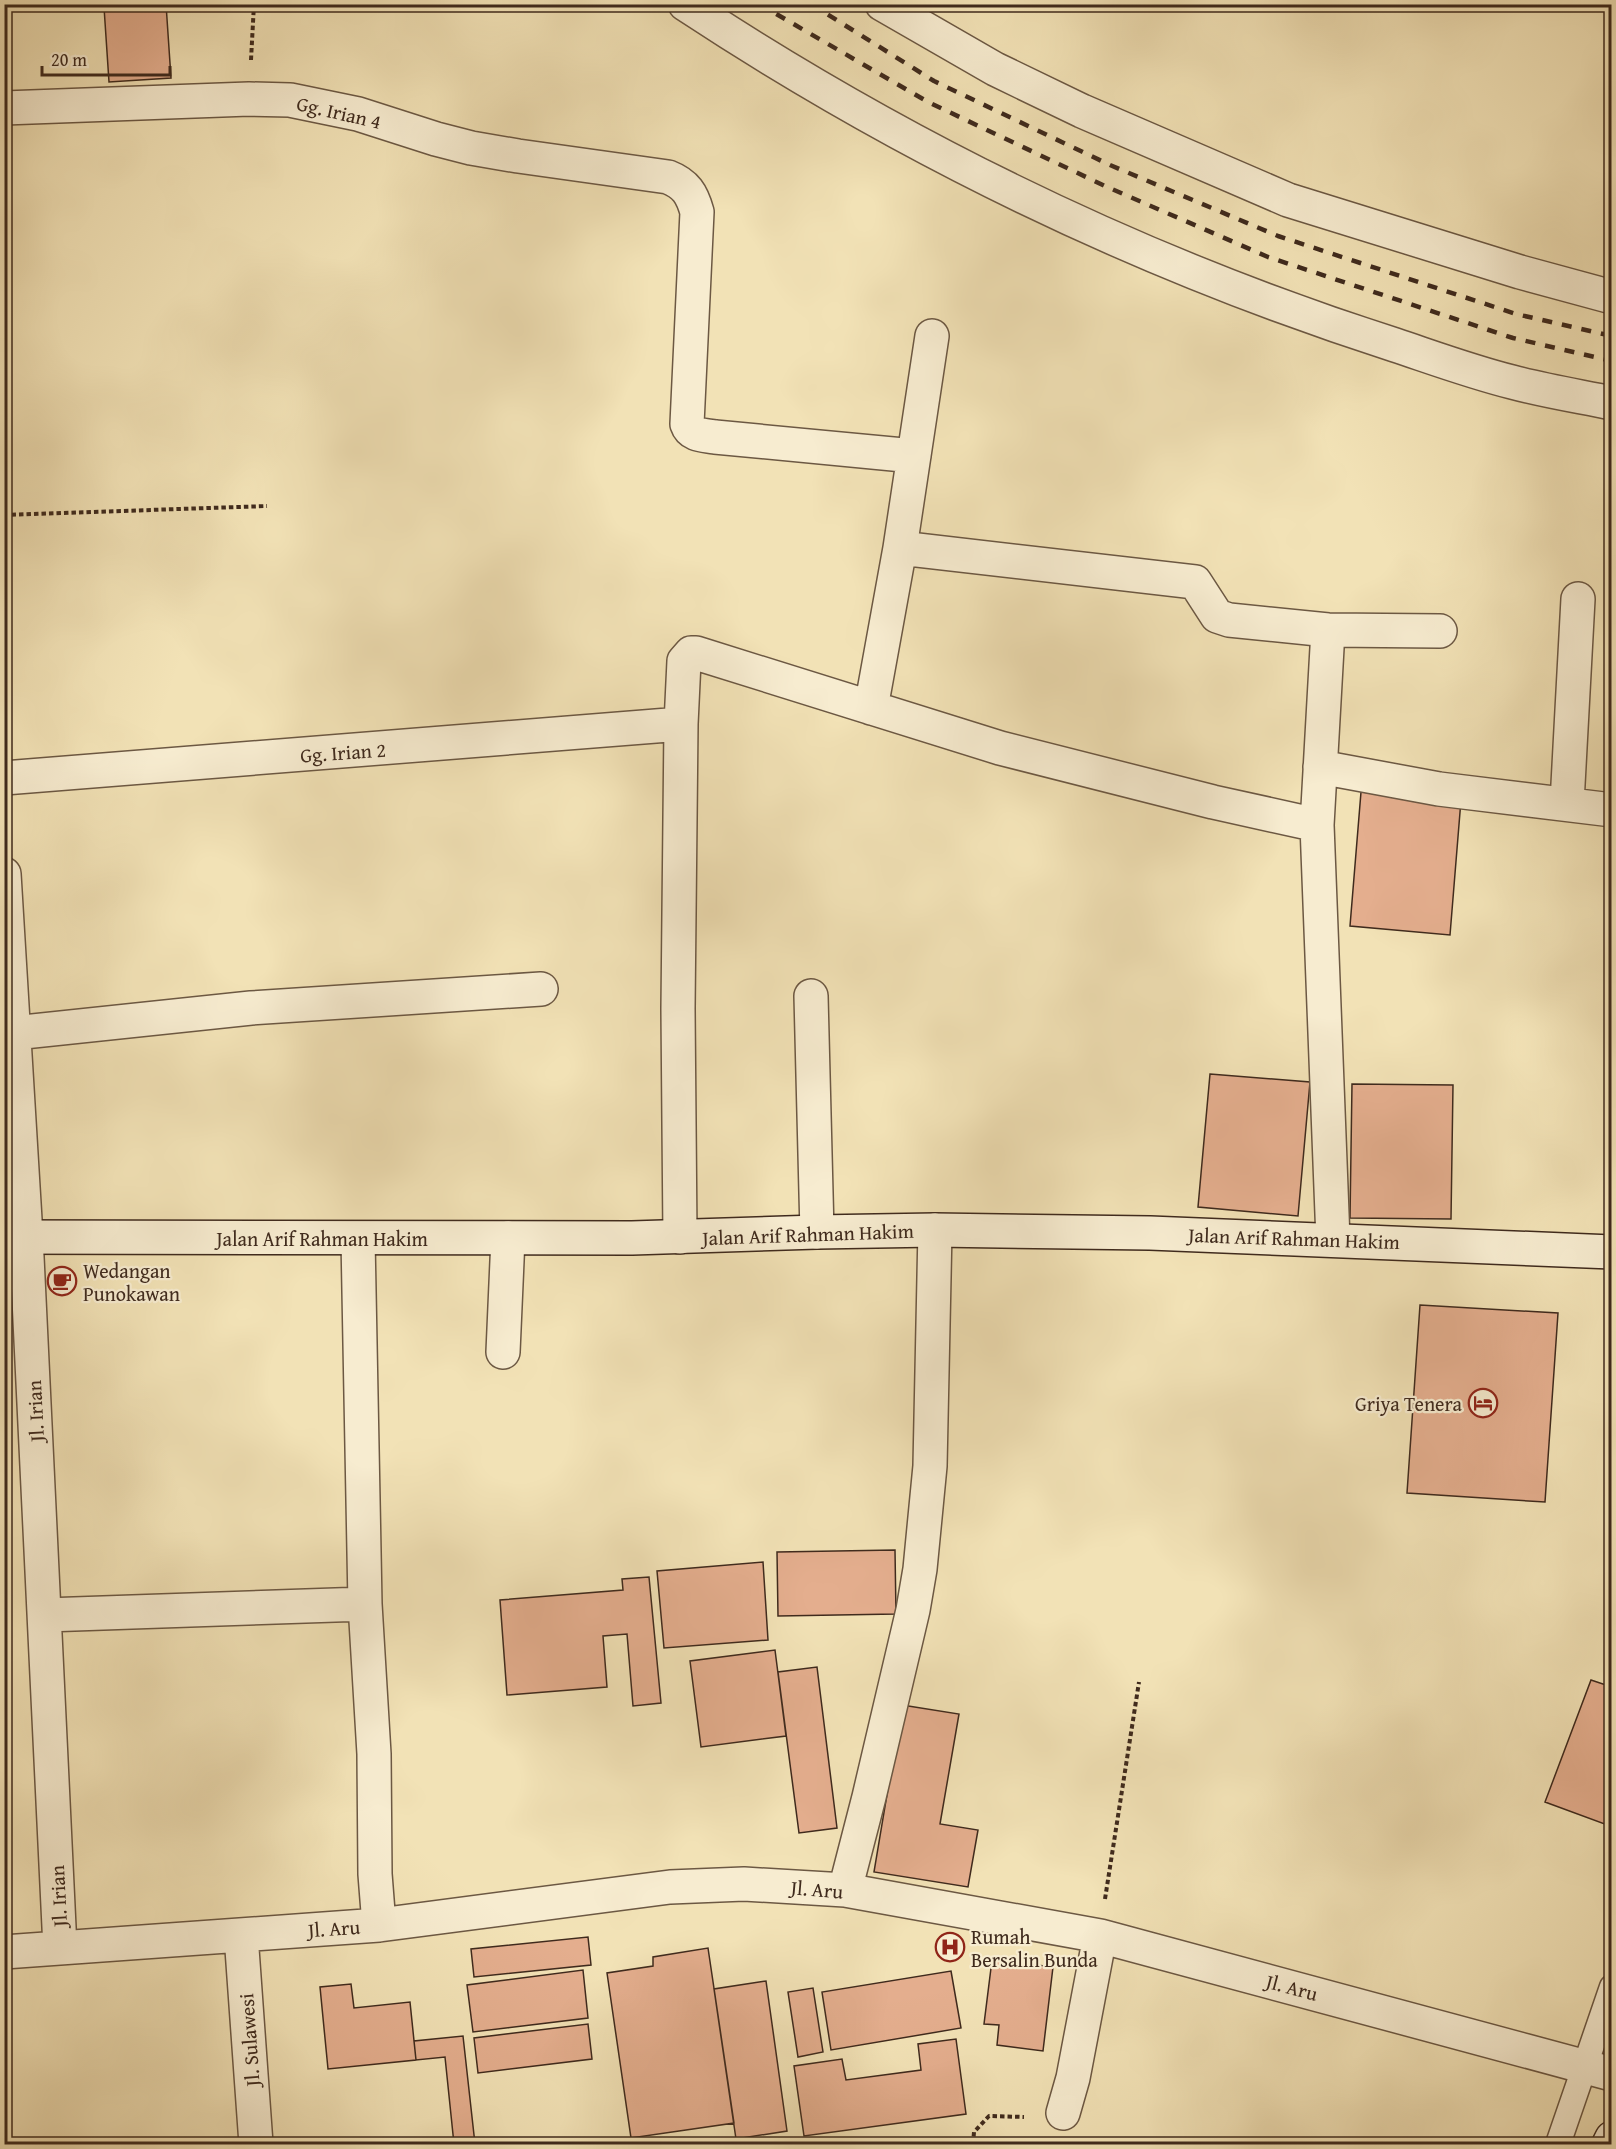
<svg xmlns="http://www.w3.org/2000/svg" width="1616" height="2149" font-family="'Gentium Book Plus',serif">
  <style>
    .building { fill: #e4ae8e; stroke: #3f2a1d; stroke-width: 1.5 }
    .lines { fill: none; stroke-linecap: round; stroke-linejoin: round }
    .lane-casing { stroke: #6c5843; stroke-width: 27 }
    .street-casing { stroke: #6c5843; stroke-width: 36 }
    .secondary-casing { stroke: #3f2a1d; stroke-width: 36 }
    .path { stroke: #3f2a1d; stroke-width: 4; stroke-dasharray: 4.5 3; stroke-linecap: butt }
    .lane { stroke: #f7ecd0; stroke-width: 24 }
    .street { stroke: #f7ecd0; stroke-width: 33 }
    .secondary { stroke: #f7ecd0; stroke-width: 33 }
    .rail { stroke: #3f2a1d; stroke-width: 4.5; stroke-dasharray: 10 10; stroke-linecap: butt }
    .labels { text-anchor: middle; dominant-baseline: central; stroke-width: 4.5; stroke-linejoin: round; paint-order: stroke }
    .street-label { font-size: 20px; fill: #3f2a1d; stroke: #f7ecd0 }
    .poi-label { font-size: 20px; fill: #3f2a1d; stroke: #f7ecd0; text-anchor: start }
  </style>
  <rect width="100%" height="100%" fill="#f2e2b6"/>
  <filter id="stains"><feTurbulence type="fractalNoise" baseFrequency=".00333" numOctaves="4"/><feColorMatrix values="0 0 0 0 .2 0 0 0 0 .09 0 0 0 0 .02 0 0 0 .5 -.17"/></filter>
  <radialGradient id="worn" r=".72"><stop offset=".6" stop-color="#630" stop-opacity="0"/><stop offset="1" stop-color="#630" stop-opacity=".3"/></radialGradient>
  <path class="building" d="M136 4H166L171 78 109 82 104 7Z
    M1612 696V773L1608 772Z
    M1361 792 1461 800 1450 935 1350 926Z
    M1210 1074 1310 1082 1298 1216 1198 1207Z
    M1352 1084 1453 1085 1451 1219 1350 1218Z
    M1420 1305 1558 1313 1545 1502 1407 1493Z
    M895 1550 896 1614 778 1616 777 1552Z
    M763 1562 768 1640 664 1648 657 1571Z
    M649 1577 661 1703 633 1706 627 1634 603 1636 607 1687 507 1695 500 1600 623 1590 622 1579Z
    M775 1650 786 1736 701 1747 690 1661Z
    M817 1667 837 1828 799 1833 778 1672Z
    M1591 1680 1612 1687 1610 1826 1545 1802Z
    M902 1705 959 1714 940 1824 978 1830 968 1887 874 1872Z
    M588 1937 591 1965 474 1977 471 1949Z
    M708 1948 734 2123 631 2138 607 1973 653 1966V1957Z
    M992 1960 1053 1967 1043 2051 997 2045 999 2025 984 2024Z
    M583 1970 588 2018 473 2032 467 1985Z
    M951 1971 961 2028 831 2050 822 1992Z
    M766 1981 787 2131 736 2139 714 1989Z
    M351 1984 354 2008 410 2002 416 2060 328 2069 320 1987Z
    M813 1988 823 2052 798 2057 788 1992Z
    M588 2024 592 2059 478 2073 474 2038Z
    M463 2036 475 2144H454L445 2057 416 2060 414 2041Z
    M956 2039 966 2114 804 2136 794 2066 842 2059 846 2080 921 2070 918 2044Z
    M677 2138 678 2144H636Z"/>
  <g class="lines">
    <g class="lane-casing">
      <path id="lane" d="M1558 2144 1612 1987"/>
    </g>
    <g class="street-casing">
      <path id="street" d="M685 4C905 149 1145 265 1395 345 1434 358 1472 372 1512 382 1545 391 1578 396 1612 403
        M882 4 995 69 1082 111 1288 200 1520 272 1612 297
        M4 108 249 99 290 100 358 114 436 139 471 148 518 156 668 177C686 184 692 194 697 212L687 424C691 436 704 435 715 437L914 456
        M900 548 1195 582 1217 616 1229 620 1328 630 1440 631
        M1328 630 1317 825 1333 1240
        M871 708 900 548 932 336
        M1320 767 1439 789 1612 810
        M4 778 681 724
        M1567 803 1578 599
        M4 874 26 1236 60 1948
        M811 996 817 1232
        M14 1033 251 1008 541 989
        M680 1237 678 1009 681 724 684 661 691 653H696L1000 748 1213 802 1317 825
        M358 1239 365 1604 374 1754 375 1874 379 1925
        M503 1352 508 1238
        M45 1615 365 1604
        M845 1890 869 1797 913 1610 920 1569 930 1466 935 1230
        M241 1935 256 2144
        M4 1952 379 1925 670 1887 744 1884 845 1890 1100 1936 1612 2074
        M1063 2113 1073 2078 1100 1936"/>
    </g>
    <g class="secondary-casing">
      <path id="secondary" d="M4 1237 632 1238 817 1232 935 1230 1150 1233 1612 1252
        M1609 2144 1612 2138"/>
    </g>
    <path class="path" d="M251 60 254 4
      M4 515 267 506
      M1105 1899 1139 1682
      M973 2144 974 2132 989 2116 1024 2117"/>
    <use href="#lane" class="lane"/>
    <use href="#street" class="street"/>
    <use href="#secondary" class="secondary"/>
    <path class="rail" d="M759 4 928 102 1105 186 1268 257 1513 338 1612 361
      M811 4 934 81 1110 165 1278 236 1516 314 1612 336"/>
  </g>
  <defs>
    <g id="cafe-ring" transform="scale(1.5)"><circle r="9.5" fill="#f7ecd0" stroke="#8f2418" stroke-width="1.5"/><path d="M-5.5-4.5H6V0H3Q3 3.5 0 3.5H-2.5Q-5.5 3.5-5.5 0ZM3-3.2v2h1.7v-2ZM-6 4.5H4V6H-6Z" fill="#8f2418"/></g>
    <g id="hotel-ring" transform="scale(1.5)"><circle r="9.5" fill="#f7ecd0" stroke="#8f2418" stroke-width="1.5"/><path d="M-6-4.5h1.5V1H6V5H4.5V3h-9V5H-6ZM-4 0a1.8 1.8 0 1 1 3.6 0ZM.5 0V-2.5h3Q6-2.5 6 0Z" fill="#8f2418"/></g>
    <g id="hospital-ring" transform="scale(1.5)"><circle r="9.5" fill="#f7ecd0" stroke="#8f2418" stroke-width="1.5"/><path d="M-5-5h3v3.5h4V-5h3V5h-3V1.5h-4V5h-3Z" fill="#8f2418"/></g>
  </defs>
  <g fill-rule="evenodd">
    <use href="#cafe-ring" x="62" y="1281"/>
    <use href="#hotel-ring" x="1483" y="1403"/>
    <use href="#hospital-ring" x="950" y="1947"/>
  </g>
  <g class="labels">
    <g class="street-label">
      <text transform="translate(339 112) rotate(13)">Gg. Irian 4</text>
      <text transform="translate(343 752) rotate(-4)">Gg. Irian 2</text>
      <text transform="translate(808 1234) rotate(-2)">Jalan Arif Rahman Hakim</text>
      <text x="322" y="1238">Jalan Arif Rahman Hakim</text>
      <text transform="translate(1294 1238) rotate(2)">Jalan Arif Rahman Hakim</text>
      <text transform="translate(35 1411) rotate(-93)">Jl. Irian</text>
      <text transform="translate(817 1889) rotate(5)">Jl. Aru</text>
      <text transform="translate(58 1896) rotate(-93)">Jl. Irian</text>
      <text transform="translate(334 1928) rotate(-4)">Jl. Aru</text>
      <text transform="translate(1292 1987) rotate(15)">Jl. Aru</text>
      <text transform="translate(249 2040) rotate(-94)">Jl. Sulawesi</text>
    </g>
    <g class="poi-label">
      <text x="83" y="1270">Wedangan<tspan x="83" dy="23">Punokawan</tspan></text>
      <text x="1462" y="1403" text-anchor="end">Griya Tenera</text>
      <text x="971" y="1936">Rumah<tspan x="971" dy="23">Bersalin Bunda</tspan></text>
    </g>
  </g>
  <rect width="1616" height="2149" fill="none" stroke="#f2e2b6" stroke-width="24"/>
  <rect x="6" y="6" width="1604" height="2137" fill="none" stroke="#3f2a1d" stroke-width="3"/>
  <rect x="12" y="12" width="1592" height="2125" fill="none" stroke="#3f2a1d" stroke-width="1.5"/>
  <path d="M42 66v9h128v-9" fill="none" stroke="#3f2a1d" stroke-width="3"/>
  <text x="51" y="66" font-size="18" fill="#3f2a1d" stroke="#f7ecd0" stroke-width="4.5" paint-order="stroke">20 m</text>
  <rect width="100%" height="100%" filter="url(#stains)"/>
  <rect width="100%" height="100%" fill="url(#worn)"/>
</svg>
